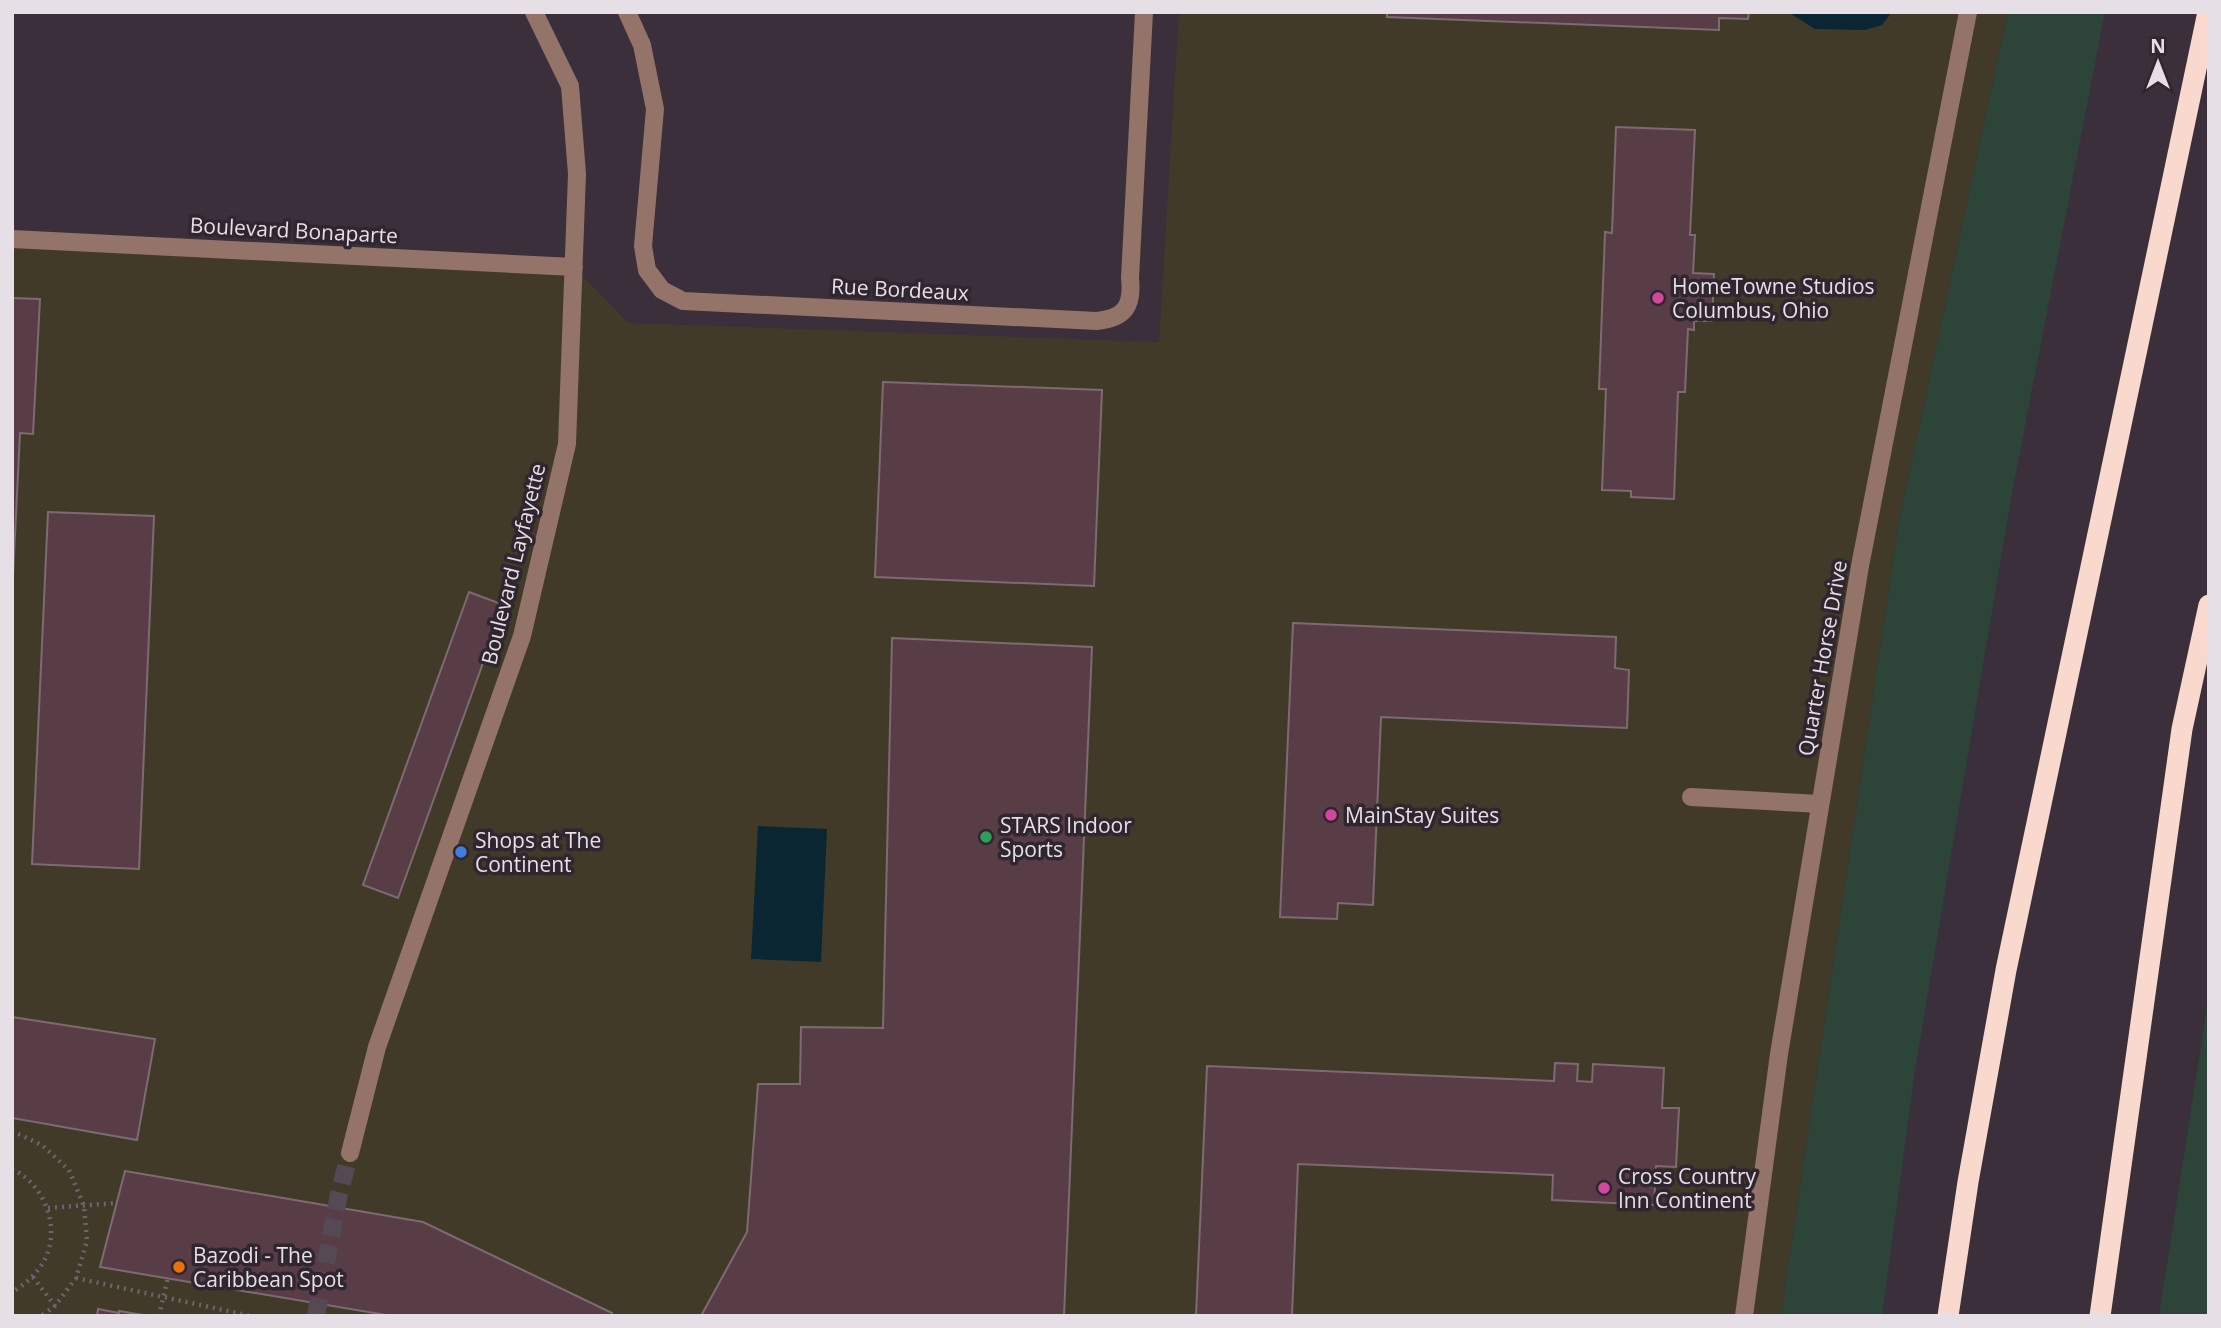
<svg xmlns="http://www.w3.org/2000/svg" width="2221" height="1328" font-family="'Open Sans',sans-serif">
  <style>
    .commercial { fill: #423a29 }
    .green { fill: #2c4538 }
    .water { fill: #0a2632 }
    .building { fill: #583d46; stroke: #7c6b70; stroke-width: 2 }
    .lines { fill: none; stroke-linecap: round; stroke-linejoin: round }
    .minor-tunnel { stroke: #544954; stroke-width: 18; stroke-dasharray: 18 9; stroke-linecap: butt }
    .path { stroke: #6e646e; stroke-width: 4.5; stroke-dasharray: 2 5; stroke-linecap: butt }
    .minor { stroke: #947369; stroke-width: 18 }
    .highway { stroke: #f9d8ce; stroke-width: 21 }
    .hotel-dot { fill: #d1479c; stroke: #302630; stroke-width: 2.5 }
    .leisure-dot { fill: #2e9e5b; stroke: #302630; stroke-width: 2.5 }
    .shop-dot { fill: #3f7fe0; stroke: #302630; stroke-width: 2.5 }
    .food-dot { fill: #e8710a; stroke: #302630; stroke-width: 2.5 }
    .labels { text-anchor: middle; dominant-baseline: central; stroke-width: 7; stroke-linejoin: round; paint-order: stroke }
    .street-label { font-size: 21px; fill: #e6dfe6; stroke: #302630 }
    .poi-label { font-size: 21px; fill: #e6dfe6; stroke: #302630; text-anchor: start }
  </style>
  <rect width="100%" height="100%" fill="#3a2f3a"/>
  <path class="commercial" d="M1179 12H2008L1899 522 1781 1316H12V239L574 267 628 323 1159 342Z"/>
  <path class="green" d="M2008 12H2105L2011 498 1915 1070 1882 1316H1781L1899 522Z
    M2209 994V1316H2159Z"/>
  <path class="water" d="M1788 12H1892L1882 25 1865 30 1815 29Z
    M758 826 827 829 821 962 751 959Z"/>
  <path class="building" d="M1387 12H1749L1748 19 1719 18V30L1387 17Z
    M1616 127 1695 130 1690 235H1695L1693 273 1714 274 1712 321H1694V330L1688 329 1685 392H1678L1674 499 1631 497V491L1602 490 1606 389H1599L1605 232 1612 233Z
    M12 298 40 299 33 434 20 433 13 576Z
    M883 382 1102 390 1094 586 875 577Z
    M48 512 154 516 139 869 32 864Z
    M469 592 504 605 398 898 363 885Z
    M1293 623 1616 637 1615 668 1629 670 1627 728 1381 717 1373 905 1338 903 1337 919 1280 917Z
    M892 638 1092 647 1064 1316H701L747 1232 758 1084H800L801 1027 883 1028Z
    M12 1017 155 1039 137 1140 12 1118Z
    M1555 1063 1578 1064 1577 1081 1592 1082 1593 1064 1664 1068 1662 1108H1679L1676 1167 1656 1166 1654 1205 1552 1200 1553 1175 1298 1164 1292 1316H1196L1207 1066 1554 1081Z
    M125 1171 423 1222 612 1313 610 1316H392L100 1267Z
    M98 1309 119 1313V1311L149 1316H97Z"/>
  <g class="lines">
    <path class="minor-tunnel" d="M316 1316 339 1194 350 1153"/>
    <path class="path" d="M12 1131 42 1145 69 1170 84 1206 87 1241 76 1278 55 1306 41 1316
      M12 1169C44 1184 60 1225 46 1257 39 1272 26 1284 12 1292
      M48 1208 116 1203
      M33 1277 55 1306
      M76 1278 251 1316
      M159 1316 168 1277"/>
    <path class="minor" d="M627 12 642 45 655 109 643 246 647 270 662 290 683 301 1097 321C1125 318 1133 306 1130 278L1144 12
      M12 239 574 267
      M1691 797 1820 804
      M350 1153 377 1047 522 636 567 444 577 174 570 86 534 12
      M1744 1316 1779 1054 1860 566 1968 12"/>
    <path class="highway" d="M1948 1316 1968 1182 2006 970 2208 12
      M2100 1316 2182 729 2209 605"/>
  </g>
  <g class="hotel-dot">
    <circle cx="1658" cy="298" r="7"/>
    <circle cx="1331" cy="815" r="7"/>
    <circle cx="1604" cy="1188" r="7"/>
  </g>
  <circle class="leisure-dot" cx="986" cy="837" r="7"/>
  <circle class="shop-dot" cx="461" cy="852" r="7"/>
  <circle class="food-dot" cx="179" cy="1267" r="7"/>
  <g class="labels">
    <g class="street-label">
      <text transform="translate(294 230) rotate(3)">Boulevard Bonaparte</text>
      <text transform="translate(900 289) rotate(3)">Rue Bordeaux</text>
      <text transform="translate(513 564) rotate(-76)">Boulevard Layfayette</text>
      <text transform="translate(1822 658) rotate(-80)">Quarter Horse Drive</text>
    </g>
    <g class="poi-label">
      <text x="1672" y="286">HomeTowne Studios<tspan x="1672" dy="24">Columbus, Ohio</tspan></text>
      <text x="1345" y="815">MainStay Suites</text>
      <text x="1000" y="825">STARS Indoor<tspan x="1000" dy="24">Sports</tspan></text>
      <text x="475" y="840">Shops at The<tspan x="475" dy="24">Continent</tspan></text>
      <text x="1618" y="1176">Cross Country<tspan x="1618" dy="24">Inn Continent</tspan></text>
      <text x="193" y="1255">Bazodi - The<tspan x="193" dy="24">Caribbean Spot</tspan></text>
    </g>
  </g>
  <rect width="2221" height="1328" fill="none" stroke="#e6dfe6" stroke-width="28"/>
  <g transform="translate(2158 63)" stroke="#302630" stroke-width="5" paint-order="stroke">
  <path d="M0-5L12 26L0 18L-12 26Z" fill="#e6dfe6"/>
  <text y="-10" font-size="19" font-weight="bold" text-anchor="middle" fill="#e6dfe6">N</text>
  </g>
</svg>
